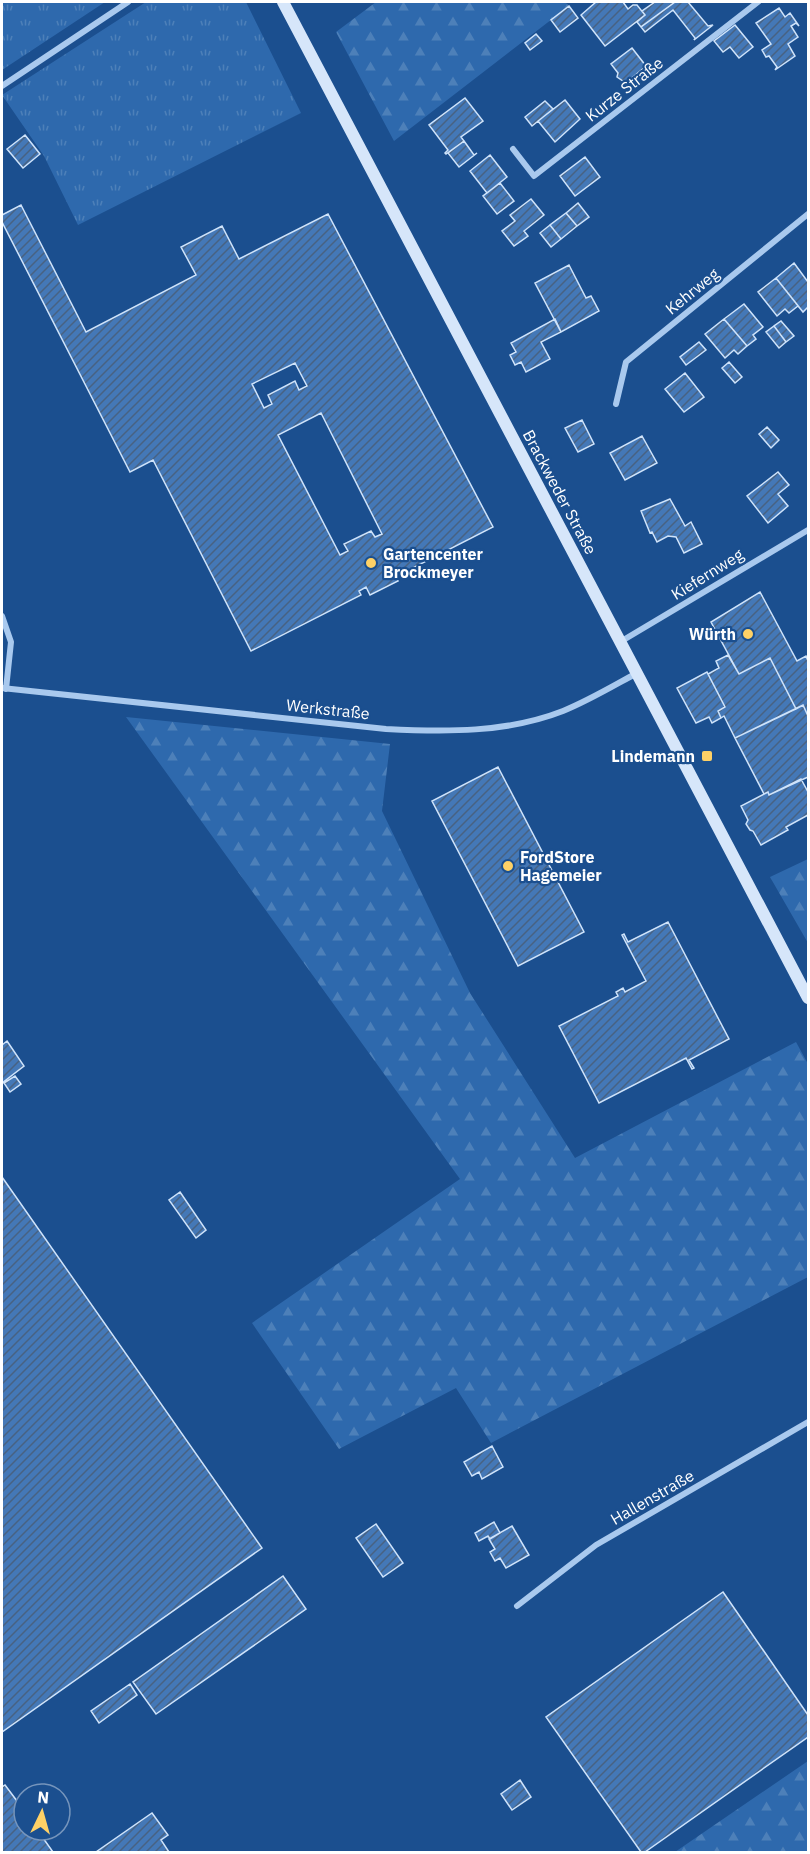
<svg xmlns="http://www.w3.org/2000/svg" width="810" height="1854" font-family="'IBM Plex Sans',sans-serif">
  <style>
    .grass { fill: url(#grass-tufts) }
    .forest { fill: url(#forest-firs) }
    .building { fill: url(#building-hatch); stroke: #cfe3fa; stroke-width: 1.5; fill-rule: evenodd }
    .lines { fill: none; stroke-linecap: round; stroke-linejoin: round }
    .street { stroke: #a9c9ee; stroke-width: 6 }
    .secondary { stroke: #d6e6fa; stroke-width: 12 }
    .poi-dot { fill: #ffd166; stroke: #1b4f8f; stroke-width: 2 }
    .labels { text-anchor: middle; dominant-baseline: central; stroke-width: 4.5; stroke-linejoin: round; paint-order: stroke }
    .street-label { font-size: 16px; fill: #fff; stroke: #1b4f8f }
    .poi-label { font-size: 16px; font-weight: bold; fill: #fff; stroke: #1b4f8f; text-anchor: start }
  </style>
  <defs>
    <pattern id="grass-tufts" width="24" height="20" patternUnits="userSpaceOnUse" patternTransform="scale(1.5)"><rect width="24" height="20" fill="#2e69ad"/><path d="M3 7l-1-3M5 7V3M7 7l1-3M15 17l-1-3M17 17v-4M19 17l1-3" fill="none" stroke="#4d80b9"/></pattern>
    <pattern id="forest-firs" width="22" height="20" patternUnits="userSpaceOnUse" patternTransform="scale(1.5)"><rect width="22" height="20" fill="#2e69ad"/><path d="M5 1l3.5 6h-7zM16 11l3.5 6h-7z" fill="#4d80b9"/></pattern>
    <pattern id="building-hatch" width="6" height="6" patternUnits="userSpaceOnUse" patternTransform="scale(1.5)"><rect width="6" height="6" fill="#4478b7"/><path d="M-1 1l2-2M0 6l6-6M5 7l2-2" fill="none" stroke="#486282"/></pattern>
  </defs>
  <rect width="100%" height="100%" fill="#1b4f8f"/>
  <path class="grass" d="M2 2H105L2 70Z
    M146 2H246L301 113 78 225 44 156 2 95Z"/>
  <path class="forest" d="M376 2H565L569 6 394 141 336 32Z
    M126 717 390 744 382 811 470 993 575 1158 796 1042 808 1064V1277L491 1443 456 1388 339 1449 252 1323 460 1179Z
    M808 859V943L770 877Z
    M808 1761V1852H675Z"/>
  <path class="building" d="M596 2H623L628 9 633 5H637L645 15 605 46 581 15Z
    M655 2H675L641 27 637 22 645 15 642 11Z
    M675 2H688L708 26 713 25 694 40 695 38 673 10 645 32 641 27Z
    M569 6 578 18 560 32 551 20Z
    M779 8 785 17 790 13 799 26 796 23 791 26 798 37 788 44 795 56 775 70 777 67 769 56 766 57 762 50 771 44 756 23Z
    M735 25 753 47 739 58 730 47 723 52 714 41Z
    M536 34 542 41 530 50 525 43Z
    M632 48 646 66 626 83 617 77 618 73 611 64Z
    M465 98 483 121 461 137 464 141 446 154 445 153 448 150 429 125Z
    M565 100 580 119 555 142 538 121Z
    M545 101 553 109 532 126 525 117Z
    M25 135 40 154 23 168 7 149Z
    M464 141 474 155 477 153 459 167 448 153Z
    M490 155 507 177 487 193 470 171Z
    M585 157 600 177 575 196 560 176Z
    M500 183 514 201 497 214 483 196Z
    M531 199 544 215 524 231 528 236 514 246 502 231 515 221 510 215Z
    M578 203 589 217 577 226 566 213Z
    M21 205 86 332 196 275 181 247 222 226 239 259 328 214 493 527 403 573 401 569 393 573 398 581 370 595 366 587 359 591 361 595 251 651 153 460 130 472 2 222V215ZM295 363 307 386 299 390 295 381 268 395 272 404 264 408 252 384ZM321 413 382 534 375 537 371 531 344 544 348 551 340 555 278 435Z
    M566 213 577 226 561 239 550 225Z
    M550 225 561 239 551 247 540 233Z
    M794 263 808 282V307L803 312 776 278Z
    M569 265 586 298 591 296 599 311 561 332 535 283Z
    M776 278 803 312 798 306 789 313 785 309 777 316 758 292Z
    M744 304 763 327 753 335 756 339 747 346 724 319Z
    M555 319 561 332 541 342 550 359 526 372 521 362 515 365 510 355 516 352 511 343Z
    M724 319 747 346 738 354 734 350 725 358 705 334Z
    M781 321 794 336 786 342 774 326Z
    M774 326 786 342 779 348 766 332Z
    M699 342 706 350 686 365 680 357Z
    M729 362 742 377 735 383 722 368Z
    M685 373 704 397 684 412 665 389Z
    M582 420 594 444 578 452 565 428Z
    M767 427 779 440 771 448 759 434Z
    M642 436 657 463 625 480 610 453Z
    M778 472 789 485 778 494 788 506 768 523 747 496Z
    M670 499 685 526 691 522 702 544 684 553 676 537 668 536 657 542 652 532 650 533 641 511Z
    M760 592 797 661 806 656 808 661V716L803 705 796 709 770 658 739 674 711 622Z
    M728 655 739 674 770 658 796 709 735 738 724 716 721 718 718 711 725 707 708 674 719 668 716 661Z
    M707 672 725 707 718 711 721 718 712 723 709 717 696 723 677 688Z
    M803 705 808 716V777L769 795 768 792 764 794 735 738Z
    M498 767 584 932 518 966 432 801Z
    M801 779 808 792V815L786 827 788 830 761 845 753 831 750 830 746 824 748 820 741 806 768 792 769 795Z
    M668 922 729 1039 689 1060 694 1068 692 1069 686 1058 599 1103 559 1026 618 996 616 992 623 988 625 992 646 981 622 935 624 934 628 942Z
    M7 1041 24 1066 2 1083V1045Z
    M15 1076 21 1084 10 1092 4 1083Z
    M2 1177 262 1548 2 1732Z
    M180 1192 206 1230 196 1238 169 1200Z
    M492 1446 503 1467 482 1479 479 1472 472 1476 464 1462Z
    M494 1522 500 1533 490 1539 488 1536 479 1541 475 1533Z
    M376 1524 403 1563 383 1577 356 1538Z
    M512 1526 529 1555 506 1568 500 1558 495 1561 490 1552 495 1549 489 1539Z
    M283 1576 306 1609 156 1714 133 1682Z
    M723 1592 808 1715V1737L645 1852H641L546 1717Z
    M130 1684 137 1695 99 1723 91 1711Z
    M520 1780 531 1797 512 1810 501 1794Z
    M5 1785 20 1805 22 1803 24 1806V1830H40L38 1831 53 1852H2V1787Z
    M152 1813 168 1835 161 1840 169 1852H96Z"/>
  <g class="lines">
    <path class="street" d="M2 86 128 2
      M513 149 534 176 758 2
      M616 404 626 362 808 214
      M2 616 11 642 6 689
      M620 642 808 530
      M2 688 386 729C445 732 507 733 563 711 588 701 613 686 637 673
      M517 1606 596 1545 808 1422"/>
    <path class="secondary" d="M283 2 808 998"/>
  </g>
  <g class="poi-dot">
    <circle cx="371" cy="563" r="6"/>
    <circle cx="748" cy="634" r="6"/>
    <rect x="701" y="750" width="12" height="12" rx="3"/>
    <circle cx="508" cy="866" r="6"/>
  </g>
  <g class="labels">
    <g class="street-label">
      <text transform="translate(624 89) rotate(-38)">Kurze Straße</text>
      <text transform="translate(692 291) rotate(-39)">Kehrweg</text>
      <text transform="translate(560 492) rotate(62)">Brackweder Straße</text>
      <text transform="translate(707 574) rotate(-32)">Kiefernweg</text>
      <text transform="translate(328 709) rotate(6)">Werkstraße</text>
      <text transform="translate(652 1497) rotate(-30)">Hallenstraße</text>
    </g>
    <g class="poi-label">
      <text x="383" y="554">Gartencenter<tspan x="383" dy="18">Brockmeyer</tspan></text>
      <text x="736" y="634" text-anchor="end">Würth</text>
      <text x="695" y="756" text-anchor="end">Lindemann</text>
      <text x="520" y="857">FordStore<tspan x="520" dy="18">Hagemeier</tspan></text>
    </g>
  </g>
  <rect width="810" height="1854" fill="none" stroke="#ffffff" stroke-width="6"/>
  <g transform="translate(42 1812) rotate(5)"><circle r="28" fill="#1b4f8f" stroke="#7695bc" stroke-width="1.5"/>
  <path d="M0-4.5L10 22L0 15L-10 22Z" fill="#ffd166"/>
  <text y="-9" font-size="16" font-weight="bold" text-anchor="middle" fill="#ffffff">N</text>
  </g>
</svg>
